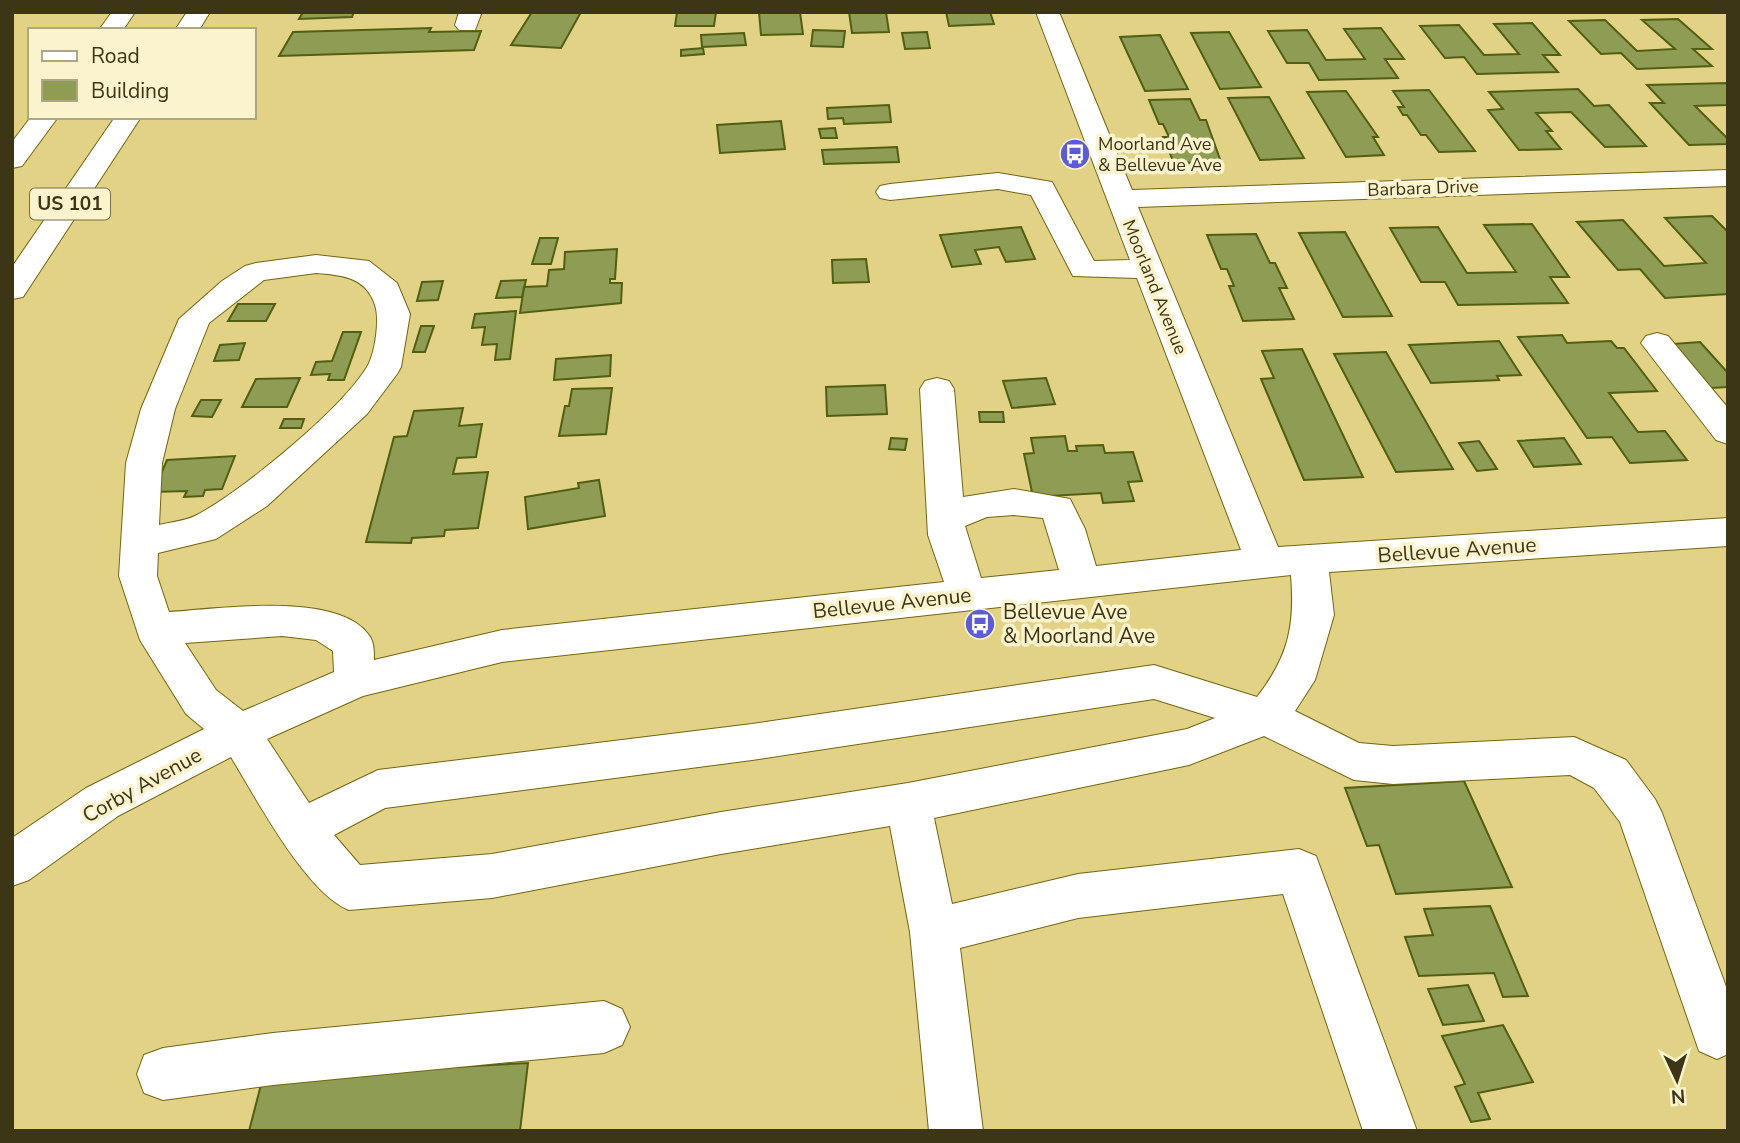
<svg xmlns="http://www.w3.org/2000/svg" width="1740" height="1143" font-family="'Nunito Sans',sans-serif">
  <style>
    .building { fill: #8e9c54; stroke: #525e11; stroke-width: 2 }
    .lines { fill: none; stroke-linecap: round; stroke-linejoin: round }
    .minor-casing { stroke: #736511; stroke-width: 2 }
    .highway-casing { stroke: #736511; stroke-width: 2 }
    .minor { fill: #fff; fill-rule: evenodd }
    .highway { fill: #fff; fill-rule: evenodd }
    .labels { text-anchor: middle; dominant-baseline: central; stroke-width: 7; stroke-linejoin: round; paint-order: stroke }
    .far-poi-label { font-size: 18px; fill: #3c3616; stroke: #faf3ce; text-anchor: start }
    .far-street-label { font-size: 18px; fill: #3c3616; stroke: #faf3ce }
    .shield { fill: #faf3ce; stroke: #756f4d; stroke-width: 2 }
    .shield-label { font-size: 19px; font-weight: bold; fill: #3c3616 }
    .street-label { font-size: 21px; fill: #3c3616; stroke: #faf3ce }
    .poi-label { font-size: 21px; fill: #3c3616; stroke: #faf3ce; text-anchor: start }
  </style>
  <rect width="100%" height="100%" fill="#e2d286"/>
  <path class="building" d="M303 12H354L352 17 299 19Z
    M532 12H581L561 48 511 45Z
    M677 12H716L714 26H675Z
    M759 12H800L803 34 761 35Z
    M849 12H886L889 32 852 33Z
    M946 12H990L994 24 949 26Z
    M1678 19 1712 49H1693L1712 66 1637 69 1621 53 1601 54 1569 21 1605 20 1637 51 1675 49 1642 20Z
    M1532 23 1560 55H1543L1558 72 1477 74 1464 57 1445 58 1420 26 1459 25 1484 55 1519 54 1494 24Z
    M431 28 429 32 481 31 474 50 279 56 293 32Z
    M1381 28 1404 59H1385L1398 78 1319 80 1309 63H1287L1268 31 1307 30 1326 60 1365 59 1344 29Z
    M813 30 845 31 843 47 811 46Z
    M927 32 930 48 905 49 902 33Z
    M1229 32 1261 87 1220 89 1191 33Z
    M744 33 746 45 702 47 701 35Z
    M1160 35 1188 89 1145 91 1120 37Z
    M703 48 704 54 681 56V50Z
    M1728 83V105L1695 106 1728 139V144L1689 145 1650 103H1664L1647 85Z
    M1578 89 1594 106 1609 105 1646 146 1605 147 1571 112 1536 113 1552 131H1546L1561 149 1519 150 1488 110 1503 109 1489 92Z
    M1429 90 1475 151 1439 152 1426 135H1421L1407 115H1403L1398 107H1404L1393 91Z
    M1346 91 1378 137H1373L1384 155 1346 157 1307 92Z
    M1269 97 1304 158 1260 160 1228 98Z
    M1190 99 1200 120H1206L1221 162 1174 163 1163 137H1169L1163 124H1159L1149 100Z
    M889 105 891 122 844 124 843 118 828 119 827 108Z
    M781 121 785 149 720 153 717 125Z
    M835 128 837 138H821L819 129Z
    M897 147 899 162 824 164 822 150Z
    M1712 216 1728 232V294L1665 298 1640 269 1618 270 1577 222 1623 220 1664 266 1706 263 1665 218Z
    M1532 224 1569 277H1550L1568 303 1458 305 1445 282H1421L1390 228 1438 227 1467 273 1516 272 1484 225Z
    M1021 227 1035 259 1006 262 999 247 975 250 981 264 952 267 940 235Z
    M1345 232 1392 316 1343 317 1299 233Z
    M1256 234 1270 263H1275L1287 288H1279L1294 319 1243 321 1229 286H1234L1227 269H1221L1207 235Z
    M540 238H558L551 264H532Z
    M617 249 615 279H610V283H622L621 303 520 313 524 287 547 286 549 270 564 269 565 252Z
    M866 259 869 282 833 283 832 260Z
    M526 280 522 297 496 298 501 281Z
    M443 281 438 300 417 301 422 282Z
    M238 304H275L266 321H228Z
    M516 311 510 359 495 360 497 344 482 345 485 327 472 328 475 314Z
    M421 326H434L425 352H413Z
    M343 332H361L344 380H328L330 374 311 375 316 362 332 361Z
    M1562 335 1567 343 1611 341 1617 348H1624L1657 391 1609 393 1638 432 1665 431 1687 460 1630 463 1612 437 1587 438 1518 337Z
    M1499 341 1521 375 1497 376 1499 380 1431 383 1409 345Z
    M1700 342 1728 373V387L1710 388 1672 344Z
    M245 343 239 360 214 361 220 345Z
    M1302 349 1363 477 1304 480 1261 379 1274 378 1262 351Z
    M1386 352 1453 469 1396 472 1334 354Z
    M611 355 610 376 554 380 556 359Z
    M300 378 287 407H242L256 379Z
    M1046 378 1055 404 1012 408 1003 381Z
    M885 385 887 414 827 416 826 387Z
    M612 388 606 434 559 436 565 406H569L572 389Z
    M201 400H221L212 417 192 416Z
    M463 408 459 426 482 424 476 457 457 458 453 474 488 472 478 528 445 530 444 536 412 538 411 543 366 542 394 437 407 436 414 411Z
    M979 412H1003L1004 422H980Z
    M284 419H304L301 428H280Z
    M1065 436 1068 451H1077L1076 446 1103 445 1105 453 1133 452 1142 481 1128 482 1134 501 1103 503 1101 493 1033 497 1024 454 1034 453 1031 438Z
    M891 438 907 439 905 450 889 449Z
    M1564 438 1581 464 1534 467 1518 441Z
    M1479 441 1497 469 1477 471 1459 443Z
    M235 456 222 489 205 490 203 496 184 497 187 491 153 492 167 460Z
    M599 480 605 516 528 529 525 497 579 488 578 483Z
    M1464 781 1512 887 1396 894 1379 845 1367 846 1345 788Z
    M1490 906 1528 996 1503 997 1494 973 1419 976 1405 937 1433 935 1424 909Z
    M1468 985 1484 1021 1443 1025 1428 989Z
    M1503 1025 1533 1082 1478 1093 1490 1119 1471 1122 1455 1087 1465 1084 1442 1036Z
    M528 1063 520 1131H249L263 1077Z"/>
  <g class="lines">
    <g class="minor-casing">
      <path id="minor" d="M459 12H482L475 30H459L455 25Z
        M1036 12H1059L1132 190 1728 170V186L1138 207 1278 547 1728 518V546L1329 572 1334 615 1315 680 1295 711 1359 743 1393 746 1574 737 1626 760 1655 799 1662 813 1728 992V1054L1717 1059 1699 1051 1620 822 1594 788 1570 775 1393 784 1354 780 1264 736 1189 765 934 818 952 904 1078 874 1299 849 1316 856 1417 1131H1363L1283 894 1078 918 960 948 983 1131H929L910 932 890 826 721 854 492 898 349 910C306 893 256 798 231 757L118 816 29 880 12 886V838L86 788 204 729 186 714 140 640 119 576 126 463 141 409 179 319 222 281 245 266 256 263 316 255 369 261 397 283 410 314 401 367 397 374 367 414 267 506 216 539 158 553 157 576 169 612C216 609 336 591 368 634 374 641 374 650 374 660L502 630 944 582 928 535 920 389 925 381 937 378 949 381 954 389 963 497 1014 489 1070 499 1085 529 1096 566 1241 550 1137 278 1073 276 1031 195 998 189 890 200 880 198 876 192 880 186 890 184 998 173 1052 182 1094 261 1130 260ZM316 273C342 275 366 277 375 305 380 320 375 354 367 367 341 410 241 492 195 516 185 521 171 522 159 525L162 463 175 409 209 323 264 280ZM1014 515 1043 518 1059 570 981 578 965 526 987 517ZM1291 575C1295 625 1289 656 1257 697L1154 665 752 724 378 770 309 803 267 739 363 696 502 662ZM282 636 316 640 333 651 334 672 243 711 216 690 185 643ZM1154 699 1215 718 1187 729 908 783 721 812 492 854 360 865 334 835 385 808 752 760Z
        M1657 333 1668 336 1728 408V444L1716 440 1641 343 1646 336Z
        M604 1001 622 1009 630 1027 622 1045 604 1053 273 1085 163 1100 144 1093 137 1074 144 1055 163 1048 273 1033Z"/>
    </g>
    <g class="highway-casing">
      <path id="highway" d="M112 12H135L123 30H99Z
        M187 12H210L199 30H175Z
        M31 117H58L22 166 12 168V142Z
        M115 117H141L23 297 12 299V267Z"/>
    </g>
    <use href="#minor" class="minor"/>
    <use href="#highway" class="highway"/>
  </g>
  <defs>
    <g id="bus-disc" transform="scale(1.575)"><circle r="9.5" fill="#5c5dd5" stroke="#faf3ce"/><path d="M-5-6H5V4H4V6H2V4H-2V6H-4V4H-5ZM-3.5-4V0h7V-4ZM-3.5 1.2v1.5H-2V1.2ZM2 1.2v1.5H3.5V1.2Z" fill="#fff"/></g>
  </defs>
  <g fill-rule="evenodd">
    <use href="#bus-disc" x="1075" y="154"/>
    <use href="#bus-disc" x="980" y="624"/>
  </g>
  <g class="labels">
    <g class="far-poi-label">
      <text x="1098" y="144">Moorland Ave<tspan x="1098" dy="21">&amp; Bellevue Ave</tspan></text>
    </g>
    <g class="far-street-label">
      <text transform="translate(1423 188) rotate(-2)">Barbara Drive</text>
      <text transform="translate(1155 287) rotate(68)">Moorland Avenue</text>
    </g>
    <rect class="shield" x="30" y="188.5" width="80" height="31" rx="5"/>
    <g class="shield-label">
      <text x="70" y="204">US 101</text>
    </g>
    <g class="street-label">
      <text transform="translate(1457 550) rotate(-4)">Bellevue Avenue</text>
      <text transform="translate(892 603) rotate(-6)">Bellevue Avenue</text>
      <text transform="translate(142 785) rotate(-29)">Corby Avenue</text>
    </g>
    <g class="poi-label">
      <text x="1003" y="612">Bellevue Ave<tspan x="1003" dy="24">&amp; Moorland Ave</tspan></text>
    </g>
  </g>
  <rect width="1740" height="1143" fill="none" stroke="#3c3616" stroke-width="28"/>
  <rect x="28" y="28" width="228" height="91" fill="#faf3ce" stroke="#aea784" stroke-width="2"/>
  <rect x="42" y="51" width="35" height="10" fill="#ffffff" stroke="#aea784" stroke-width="2"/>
  <text x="91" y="63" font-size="21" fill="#3c3616">Road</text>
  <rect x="42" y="80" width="35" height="21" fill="#8e9c54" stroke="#aea784" stroke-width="2"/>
  <text x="91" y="98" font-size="21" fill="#3c3616">Building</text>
  <g transform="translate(1677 1080) rotate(176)" stroke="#faf3ce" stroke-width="5" paint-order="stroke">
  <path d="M0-5L12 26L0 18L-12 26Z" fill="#3c3616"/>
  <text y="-10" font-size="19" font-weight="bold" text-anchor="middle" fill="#3c3616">N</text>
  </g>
</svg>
